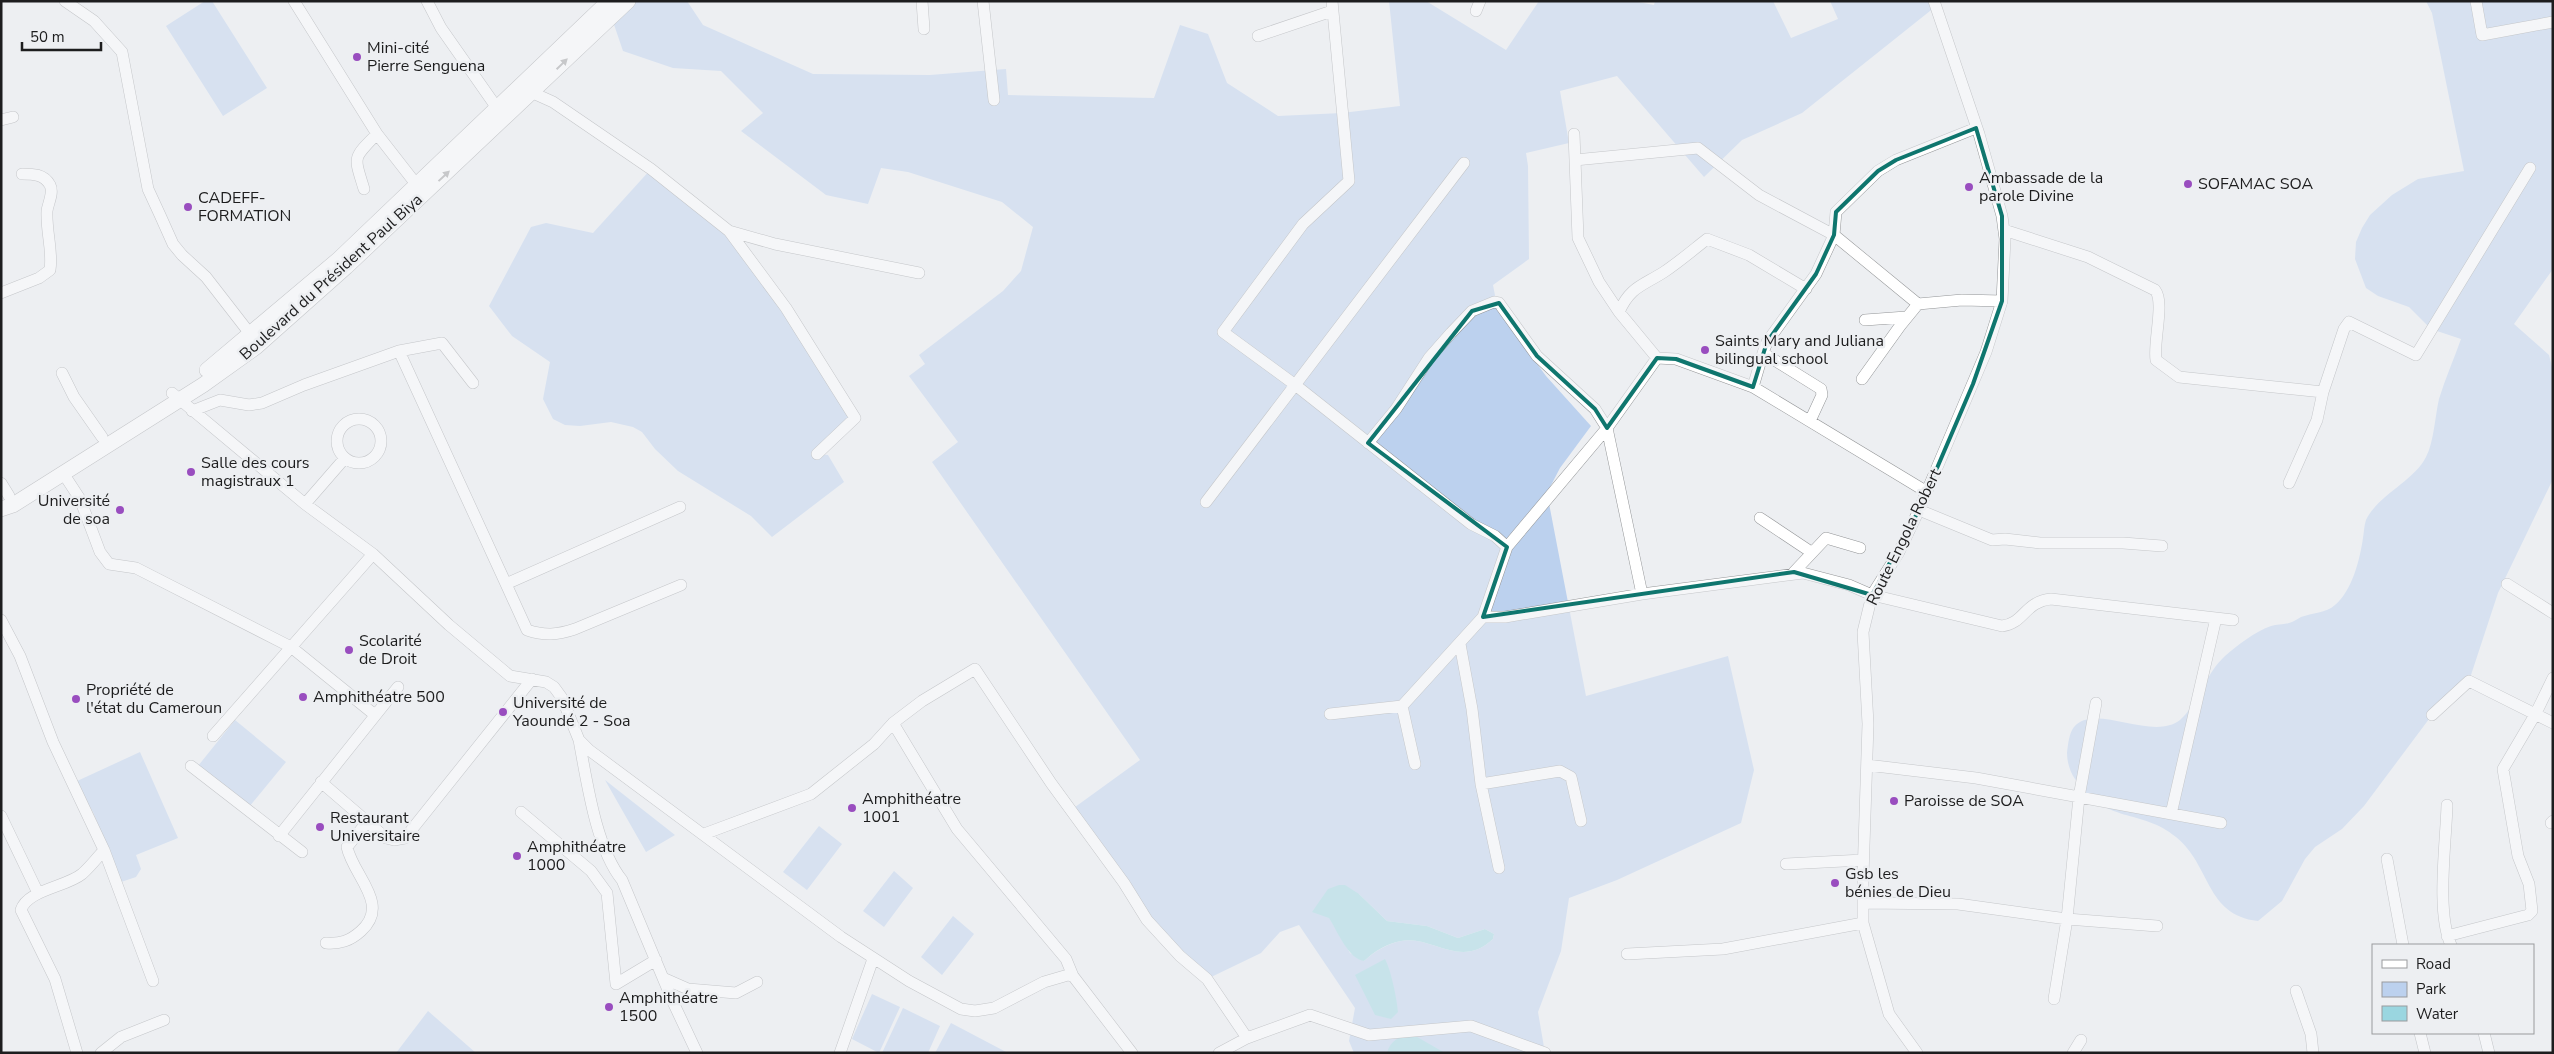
<svg xmlns="http://www.w3.org/2000/svg" width="2554" height="1054" font-family="'Nunito Sans',sans-serif">
  <style>
    .green { fill: #bcd1ee; fill-rule: evenodd }
    .water { fill: #9ad6e0 }
    .lines { fill: none; stroke-linecap: round; stroke-linejoin: round }
    .minor-casing { stroke: #949698; stroke-width: 12 }
    .major-casing { stroke: #949698; stroke-width: 16 }
    .minor { stroke: #fff; stroke-width: 11 }
    .major { stroke: #fff; stroke-width: 15 }
    .oneway { fill: #99999a }
    .marked { fill: none; stroke: #0f766e; stroke-width: 4; stroke-linejoin: round }
    .poi-dot { fill: #994dbf; stroke: #edeff2; stroke-width: 2 }
    .labels { text-anchor: middle; dominant-baseline: central; stroke-width: 5; stroke-linejoin: round; paint-order: stroke }
    .poi-label { font-size: 16px; fill: #1d1d1e; stroke: #edeff2; text-anchor: start }
    .street-label { font-size: 16px; fill: #1d1d1e; stroke: #edeff2 }
  </style>
  <rect width="100%" height="100%" fill="#edeff2"/>
  <path class="green" d="M205 1H212L267 88 223 116 166 26Z
    M609 1H687L703 25 813 74 930 75 1006 69 1008 95 1154 98 1180 25 1208 34 1227 83 1278 116 1342 113 1400 106 1389 1H1426L1506 50 1539 1H1633L1654 5 1655 1H1773L1791 38 1838 19 1830 1H1934L1935 7 1802 113 1742 140 1704 177 1617 76 1560 91 1569 143 1526 153 1528 166 1529 259 1493 285 1498 311 1546 376 1591 426 1560 468 1547 493 1586 696 1728 656 1754 770 1741 823 1617 880 1569 898 1561 951 1538 1012 1545 1053H1354L1349 1041 1355 1008 1299 925 1280 932 1261 953 1207 979 1180 956 1071 810 1140 760 932 462 958 442 909 376 925 364 919 355 1003 291 1021 271 1033 227 1002 202 908 172 881 168 868 204 826 195 741 131 763 113 721 71 673 68 623 51 607 4ZM1359 894 1387 921 1427 926 1458 938 1485 929 1494 934 1493 939C1460 970 1432 935 1401 941 1387 944 1375 951 1364 961L1350 953 1329 917Z
    M2426 1H2553V269L2514 324 2549 355 2553 371V479L2498 593 2469 681 2432 715 2364 806 2342 829 2315 847 2305 859 2282 901 2258 921C2205 915 2211 865 2176 837 2141 808 2106 825 2075 779 2070 772 2067 762 2067 753 2068 745 2069 733 2074 727 2095 702 2152 742 2180 720 2196 707 2206 673 2225 656 2238 645 2254 632 2271 626 2277 624 2283 625 2289 623 2293 622 2297 619 2301 617 2312 613 2326 613 2335 605 2352 591 2360 559 2363 538 2364 532 2364 526 2366 520 2378 495 2414 481 2426 457 2434 442 2435 416 2439 399 2445 379 2454 359 2461 339L2431 329 2409 307 2378 296 2366 288 2355 259 2356 242 2362 228 2370 215 2392 195 2418 179 2464 171 2432 13Z
    M651 169 724 226 855 418 817 454 828 455 844 482 772 537 751 516 678 471 655 449 642 432 633 427 611 422 580 426 565 425 553 419 543 399 550 362 512 336 489 306 531 227 546 223 593 233Z
    M235 720 286 762 249 807 198 766Z
    M140 752 178 838 136 855 141 869 136 877 121 882 93 812 75 782Z
    M605 780 675 835 646 852Z
    M819 826 842 844 807 890 783 872Z
    M894 871 913 888 884 927 863 911Z
    M953 916 974 934 942 975 921 957Z
    M872 994 900 1007 879 1053 852 1039Z
    M903 1008 940 1026 928 1053H882Z
    M428 1011 476 1053H396Z
    M951 1023 1008 1053H935Z"/>
  <path class="water" d="M1339 885H1345L1359 894 1387 921 1427 926 1458 938 1485 929 1494 934 1493 939C1460 970 1432 935 1401 941 1386 944 1375 951 1364 961 1348 959 1337 930 1329 918L1312 912 1328 889Z
    M1385 959C1391 970 1397 999 1398 1012L1391 1019 1375 1015 1355 975Z
    M1412 1034 1445 1053H1387C1390 1041 1400 1035 1412 1034Z"/>
  <g class="lines">
    <g class="minor-casing">
      <path id="minor" d="M65 1 94 21 122 52 148 189 160 215 173 244 182 255 206 277 251 335
        M294 1 377 134 416 184
        M427 1 441 28 497 108
        M922 1 924 29
        M983 1 994 100
        M1332 1 1349 181 1303 224 1223 332 1294 384 1471 524 1495 536 1507 547
        M2476 1 2482 35 2553 22
        M1476 11 1480 1
        M1258 36 1332 11
        M533 93 553 102 651 169 729 231 786 308 855 418 817 454
        M1 120 13 117
        M1574 134 1578 238 1599 282 1619 312 1657 358 1607 428 1642 594 1803 573 1849 585 1872 595 2002 626C2025 623 2024 602 2051 599L2233 620
        M1575 160 1698 148 1759 195 1834 235 1918 304 1962 300 2002 301
        M364 189C354 156 352 159 377 134
        M2004 230 2088 257 2155 290C2165 302 2153 342 2156 360L2179 377 2323 392
        M729 231 775 244 919 273
        M1 293 39 278 50 270C53 251 46 232 47 211 48 203 54 193 50 185 44 174 33 174 22 174
        M1619 312C1630 287 1642 286 1664 272 1679 262 1693 250 1707 239L1749 255 1806 289
        M1865 320 1906 317
        M399 351 442 343 473 383
        M1657 358 1676 359 1753 387 1927 492
        M62 373 74 397 102 437
        M1862 379 1900 326 1918 304
        M1753 387 1763 353
        M172 393 305 504 373 554 449 625 510 676 546 682 554 687 562 698 579 740 589 750 841 937 909 981 961 1009 975 1011 994 1008 1044 982 1068 975 1073 976 1132 1053
        M192 411 220 400 249 405 262 403 304 385 399 351 506 584 680 507
        M337 441a22 22 0 1 1 44 0a22 22 0 1 1-44 0Z
        M1810 421 1822 395 1821 389 1763 353 1767 342 1816 274 1834 235 1836 212 1878 171 1896 160 1976 128
        M63 473 80 499 100 552 109 564 136 568 291 647 375 715
        M1 483 9 496
        M2289 483 2317 420 2323 392 2344 329 2349 322 2416 355 2530 168
        M1206 502 1464 163
        M305 504 345 458
        M1919 510 1992 540 2005 539 2040 543H2123L2162 546
        M1760 518 1811 552
        M1794 572 1826 538 1860 548
        M506 584 527 630C545 636 557 635 575 629L681 585
        M2507 584 2553 613
        M1483 617H1505L1642 594
        M1 620 20 656 53 742 104 850 153 981
        M1460 644 1472 709 1481 784 1499 868
        M1402 706 1415 764
        M1330 714 1402 706 1483 617 1507 547 1607 428 1595 409 1537 356 1499 303 1494 302 1472 311 1451 333 1429 358 1396 409 1368 443
        M2432 715 2469 681 2553 723
        M893 723 957 829 1066 959 1073 976
        M213 736 373 554
        M579 740C587 782 596 848 622 880L673 1002 697 1053
        M1867 765 1976 778 2221 823
        M191 766 302 852
        M321 782 386 838 394 840 405 838 532 679
        M1481 784 1560 771 1571 777 1581 821
        M2447 805C2446 843 2436 913 2451 945
        M521 812 591 871 607 893 616 984 656 960
        M2171 814 2216 618
        M1 816 38 893
        M2551 823 2553 821
        M704 834 811 794 874 744 893 723 922 701 975 669 1051 783 1124 883 1147 920 1180 956 1207 979 1247 1038 1219 1053
        M279 836 398 687
        M2387 859 2403 945
        M1786 864 1863 860
        M1863 903 1958 904 2067 919 2157 926
        M2447 936 2528 915 2532 911 2529 884 2518 856 2503 769 2536 713 2553 678
        M326 943C340 944 350 941 361 931 391 904 353 876 347 847L367 822
        M1627 954 1723 949 1863 923
        M663 978 688 989 736 993 757 982
        M2296 991 2311 1034 2313 1053
        M2054 999 2067 919 2079 797 2096 703
        M2420 1033 2425 1053
        M2484 1033 2489 1053
        M1247 1038 1310 1015 1369 1035 1471 1026 1545 1053
        M77 1053 55 979 21 910C27 890 66 887 82 874 90 867 97 858 104 850
        M101 1053 121 1037 164 1020
        M840 1053 873 959
        M1917 1053 1889 1014 1863 923V876L1868 724 1863 632 1872 595 1899 552 1919 510 1986 352 2002 301 2005 239 2002 216 1979 134 1934 1
        M2073 1053 2081 1040"/>
    </g>
    <g class="major-casing">
      <path id="major" d="M207 370 339 259 609 1
        M1 509 13 505 203 385 256 347 346 267 628 1"/>
    </g>
    <use href="#minor" class="minor"/>
    <use href="#major" class="major"/>
  </g>
  <defs><path id="oneway-solid" d="M-6-.8H1V-3.2L6.5 0L1 3.2V.8H-6Z" transform="scale(1.25)"/></defs>
  <g class="oneway">
    <use href="#oneway-solid" transform="translate(562 64) rotate(-44)"/>
    <use href="#oneway-solid" transform="translate(444 176) rotate(-43)"/>
  </g>
  <path d="M0 0H2554V1054H0ZM1976 128 2002 216V301L1973 384 1919 510 1872 595 1794 572 1483 617 1507 547 1368 443 1472 311 1499 303 1537 356 1595 409 1607 428 1657 358 1676 359 1753 387 1767 342 1816 274 1834 235 1836 212 1878 171 1896 160Z" fill="#edeff2" fill-opacity=".55" fill-rule="evenodd"/>
  <path class="marked" d="M1976 128 2002 216V301L1973 384 1919 510 1872 595 1794 572 1483 617 1507 547 1368 443 1472 311 1499 303 1537 356 1595 409 1607 428 1657 358 1676 359 1753 387 1767 342 1816 274 1834 235 1836 212 1878 171 1896 160Z"/>
  <g class="poi-dot">
    <circle cx="357" cy="57" r="5"/>
    <circle cx="2188" cy="184" r="5"/>
    <circle cx="1969" cy="187" r="5"/>
    <circle cx="188" cy="207" r="5"/>
    <circle cx="1705" cy="350" r="5"/>
    <circle cx="191" cy="472" r="5"/>
    <circle cx="120" cy="510" r="5"/>
    <circle cx="349" cy="650" r="5"/>
    <circle cx="303" cy="697" r="5"/>
    <circle cx="76" cy="699" r="5"/>
    <circle cx="503" cy="712" r="5"/>
    <circle cx="1894" cy="801" r="5"/>
    <circle cx="852" cy="808" r="5"/>
    <circle cx="320" cy="827" r="5"/>
    <circle cx="517" cy="856" r="5"/>
    <circle cx="1835" cy="883" r="5"/>
    <circle cx="609" cy="1007" r="5"/>
  </g>
  <g class="labels">
    <g class="poi-label">
      <text x="367" y="48">Mini-cité<tspan x="367" dy="18">Pierre Senguena</tspan></text>
      <text x="1979" y="178">Ambassade de la<tspan x="1979" dy="18">parole Divine</tspan></text>
      <text x="2198" y="184">SOFAMAC SOA</text>
      <text x="198" y="198">CADEFF-<tspan x="198" dy="18">FORMATION</tspan></text>
      <text x="1715" y="341">Saints Mary and Juliana<tspan x="1715" dy="18">bilingual school</tspan></text>
      <text x="201" y="463">Salle des cours<tspan x="201" dy="18">magistraux 1</tspan></text>
      <text x="110" y="501" text-anchor="end">Université<tspan x="110" dy="18">de soa</tspan></text>
      <text x="359" y="641">Scolarité<tspan x="359" dy="18">de Droit</tspan></text>
      <text x="86" y="690">Propriété de<tspan x="86" dy="18">l'état du Cameroun</tspan></text>
      <text x="313" y="697">Amphithéatre 500</text>
      <text x="513" y="703">Université de<tspan x="513" dy="18">Yaoundé 2 - Soa</tspan></text>
      <text x="862" y="799">Amphithéatre<tspan x="862" dy="18">1001</tspan></text>
      <text x="1904" y="801">Paroisse de SOA</text>
      <text x="330" y="818">Restaurant<tspan x="330" dy="18">Universitaire</tspan></text>
      <text x="527" y="847">Amphithéatre<tspan x="527" dy="18">1000</tspan></text>
      <text x="1845" y="874">Gsb les<tspan x="1845" dy="18">bénies de Dieu</tspan></text>
      <text x="619" y="998">Amphithéatre<tspan x="619" dy="18">1500</tspan></text>
    </g>
    <g class="street-label">
      <text transform="translate(331 277) rotate(-42)">Boulevard du Président Paul Biya</text>
      <text transform="translate(1904 537) rotate(-64)">Route Engola Robert</text>
    </g>
  </g>
  <rect width="2554" height="1054" fill="none" stroke="#1d1d1e" stroke-width="5"/>
  <rect x="2372" y="944" width="162" height="90" fill="#edeff2" stroke="#9a9b9d"/>
  <rect x="2382" y="960" width="25" height="8" fill="#ffffff" stroke="#9a9b9d"/>
  <text x="2416" y="969" font-size="15" fill="#1d1d1e">Road</text>
  <rect x="2382" y="982" width="25" height="15" fill="#bcd1ee" stroke="#9a9b9d"/>
  <text x="2416" y="994" font-size="15" fill="#1d1d1e">Park</text>
  <rect x="2382" y="1006" width="25" height="15" fill="#9ad6e0" stroke="#9a9b9d"/>
  <text x="2416" y="1019" font-size="15" fill="#1d1d1e">Water</text>
  <path d="M22 42v8h79v-8" fill="none" stroke="#1d1d1e" stroke-width="2.5"/>
  <text x="30" y="42" font-size="15" fill="#1d1d1e" stroke="#edeff2" stroke-width="4" paint-order="stroke">50 m</text>
</svg>
